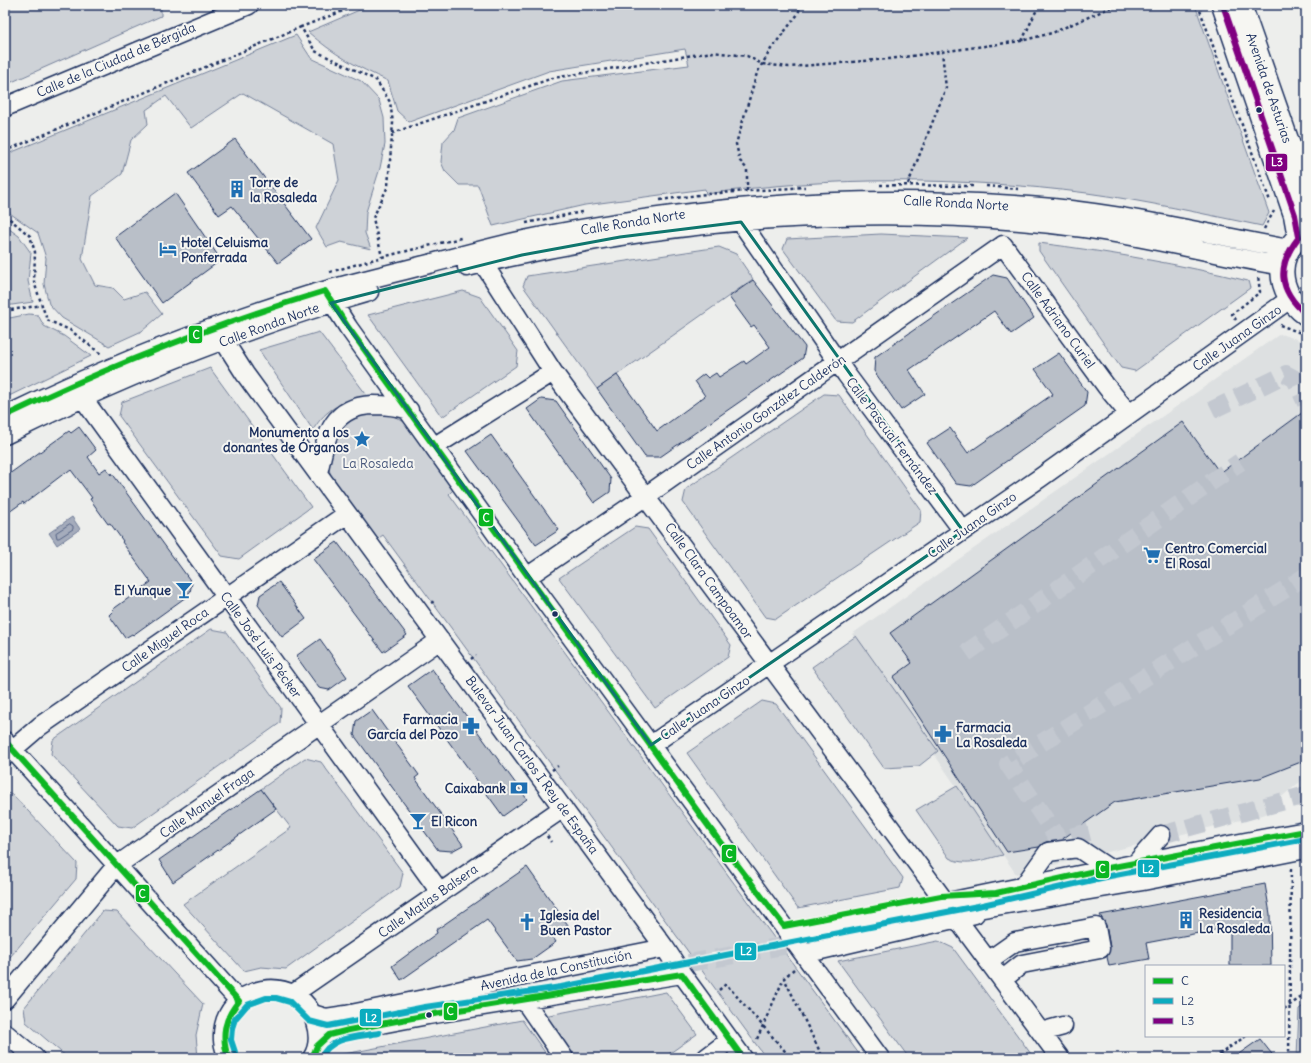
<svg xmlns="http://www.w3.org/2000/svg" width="1311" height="1063" font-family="Delius,sans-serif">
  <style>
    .built { fill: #dde0e1 }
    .green { fill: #ced2d7; stroke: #74809a }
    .water { fill: #a5acbc; stroke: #6e7a96 }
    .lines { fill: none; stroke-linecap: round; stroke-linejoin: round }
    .shore { stroke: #526184; stroke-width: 1 }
    .building { fill: #b9bfc8; stroke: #1b2f5e }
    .minor-tunnel { stroke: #c3c8d0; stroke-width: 18; stroke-dasharray: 18 9; stroke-linecap: butt }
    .minor-casing { stroke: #1b2f5e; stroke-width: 21 }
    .major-casing { stroke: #1b2f5e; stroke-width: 25 }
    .path { stroke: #1b2f5e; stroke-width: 2.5; stroke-dasharray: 3 3; stroke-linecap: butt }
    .minor { stroke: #f6f6f2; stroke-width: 18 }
    .major { stroke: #f6f6f2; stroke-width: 22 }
    .bus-1-casing { stroke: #f6f6f2; stroke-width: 9 }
    .bus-2-casing { stroke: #f6f6f2; stroke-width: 9 }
    .bus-3-casing { stroke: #f6f6f2; stroke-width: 9 }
    .bus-1 { stroke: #09b621; stroke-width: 6 }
    .bus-2 { stroke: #0bacbf; stroke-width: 6 }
    .bus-3 { stroke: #800080; stroke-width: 6 }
    .marked { fill: none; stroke: #0f766e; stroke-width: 3; stroke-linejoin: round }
    .bus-dot { fill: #1b2f5e; stroke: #f6f6f2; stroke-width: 1.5 }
    .labels { text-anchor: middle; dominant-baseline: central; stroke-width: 4; stroke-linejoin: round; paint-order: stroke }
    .street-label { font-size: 13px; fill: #1b2f5e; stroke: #f6f6f2 }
    .poi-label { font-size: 13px; font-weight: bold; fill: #1b2f5e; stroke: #f6f6f2; text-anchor: start }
    .park-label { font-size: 13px; fill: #48587c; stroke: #f6f6f2 }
    .line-badge { stroke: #f6f6f2; stroke-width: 1.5 }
    .badge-label { font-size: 11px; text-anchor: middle; font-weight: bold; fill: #fff }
  </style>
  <rect width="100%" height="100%" fill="#edeeec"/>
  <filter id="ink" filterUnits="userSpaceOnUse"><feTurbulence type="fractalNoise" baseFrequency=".025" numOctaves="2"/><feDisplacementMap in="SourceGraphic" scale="8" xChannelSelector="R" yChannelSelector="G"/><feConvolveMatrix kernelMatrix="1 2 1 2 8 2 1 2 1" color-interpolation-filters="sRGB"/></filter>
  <g filter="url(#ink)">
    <path class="built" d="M1280 334 1306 342V777L1274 803 1266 814 1016 874 852 634Z"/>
    <path class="green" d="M5 5H161V16L5 85Z
      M371 5H1195L1269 213 1262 226C1204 214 1146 201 1087 193 961 177 831 176 706 194L705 189 585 205 493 226 478 185H459L445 171 441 162 443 142 454 130 458 118 562 81 689 65 685 49 549 71 409 122 397 111 388 81C356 66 334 55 308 32Z
      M296 35 311 58 361 81 379 100 384 118 385 144 380 168 366 212 365 233 371 249 341 242 327 247 316 228 339 180 333 144 243 93 191 128 166 96 146 110 148 124 131 140 122 174 92 196 82 259 95 285 113 288 124 299 145 292 162 314 142 331 109 346 62 318 49 304 44 284 46 258 38 233 11 214 5 206V155Z
      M5 226 19 236 31 253 28 281 33 302 5 306Z
      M881 234 967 238 852 322 836 321 783 249 787 239Z
      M1039 243C1110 252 1179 264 1248 281L1250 288 1135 371 1121 368 1039 251Z
      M719 247 736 254 753 279 597 389 523 286 527 276Z
      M463 291 480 297 518 351 516 366 442 417 368 315Z
      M29 314 38 315 44 326 64 336 91 356 5 398V319Z
      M319 332 369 398C343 401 327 407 313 430L259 350Z
      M210 368 311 507 239 559 222 556 119 416 122 402Z
      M824 394 839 395 921 510 920 522 776 619 765 617 683 502 686 489Z
      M373 413 392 415 406 423 455 488 449 494 862 1058H766L383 535 376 540C364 523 331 487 329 468 328 456 331 448 336 438 343 423 357 416 373 413Z
      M635 527 648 529 731 645 728 657 655 708 559 578Z
      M211 629 227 632 281 708 280 723 132 828 118 826 51 754 53 740Z
      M856 636 938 751 919 766 884 768 812 667Z
      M762 701 776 704 903 878 900 888 798 908 687 753Z
      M305 758 321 762 403 873 400 887 286 969 261 967 244 971 183 904 291 828 261 789Z
      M957 786 1003 855C985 859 966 867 949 858L916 810Z
      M5 793 12 794 77 863 76 879 5 963Z
      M103 911 117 912 203 1004 196 1035 198 1058H68L26 1022 24 1008Z
      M938 941 953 948 1034 1058H909L838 961Z
      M666 992 697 1034 663 1058H574L544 1016Z
      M1306 1004V1058H1297L1299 1009Z
      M522 1020 549 1058H338L339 1055Z"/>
    <path class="water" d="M72 517 80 529 57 545 49 533Z"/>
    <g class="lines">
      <path class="shore" d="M70 524 73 526V529L59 538H57L56 533Z"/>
    </g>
    <path class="building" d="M235 139 311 239 278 263 232 206 219 215 188 173Z
      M175 193 221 260 162 303 115 237Z
      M993 275 1007 278 1034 318 1011 334 994 311 909 370 925 394 901 410 874 371 875 357Z
      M753 280 805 347 803 358 660 457H645L597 389 617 375 657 431 705 396 695 381 704 374 708 378 716 373 719 377 744 361 746 364 770 347 754 325 751 327 729 297Z
      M1059 353 1087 392 1085 406 971 486 956 484 927 443 950 428 968 453 1053 394 1035 369Z
      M541 399 556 401 611 479 610 492 594 503 527 409Z
      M1306 410V760L1260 778 1115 802 1061 840 1046 842 1039 847 1007 852 893 677 912 663 890 633 1183 422 1220 473Z
      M79 427 96 450 88 457 99 473 106 468 111 475 112 473 192 583 190 592 185 596 186 597 133 635 132 634 125 638 109 615 113 611 112 610 151 582 122 542 123 541 110 523 108 524 90 499 92 498 71 470 67 473 66 472 24 504 23 502 5 515V477L69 431 71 433Z
      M491 435 559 530 536 545 467 451Z
      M337 542 407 635 383 652 313 559Z
      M279 582 306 619 282 637 258 605 260 595Z
      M320 639 347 677 329 690 319 688 296 656Z
      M432 669 527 799 503 816 408 686Z
      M372 710 419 775 415 778 463 845 452 851 438 850 354 735 356 721Z
      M261 789 276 809 173 882 159 860Z
      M527 867 568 925 552 936 556 942 532 959 517 961 487 920 401 980 392 966 437 933 436 930Z
      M1265 884 1270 914 1271 966H1230V927L1146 943 1149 959 1109 966 1107 957 1110 947 1106 925 1100 915Z
      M1260 1039 1275 1058H1233Z"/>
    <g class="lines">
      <path class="minor-tunnel" d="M1212 410 1286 374 1295 379 1306 403
        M966 653 1240 462
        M1089 832 1059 840 1008 764 1306 576
        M1161 835 1306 795
        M662 968 810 941"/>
      <g class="minor-casing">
        <path id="minor" d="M5 107 249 5
          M741 222 846 374 963 531
          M1003 245 1106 386 1129 414
          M483 263 553 372 941 896
          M467 267C667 218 879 201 1084 228 1151 237 1216 255 1283 266
          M327 294 348 327 527 577 880 1058
          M224 341 245 374 665 948 682 974 743 1058
          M82 397 440 892
          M5 416C100 370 199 330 300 298 342 285 386 275 429 264 459 256 488 248 519 241 694 204 875 192 1053 208 1132 216 1210 234 1288 249
          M5 435C122 377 243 328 369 292
          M435 446 553 372
          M318 473C326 439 329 407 372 405 384 405 397 406 409 410
          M527 577 646 496 1003 245
          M5 741 239 1001
          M651 745 1040 478 1290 299
          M5 756 40 726 347 514
          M1137 862 1161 835
          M1023 887 1048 852 1078 848 1108 868
          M960 912 1143 881 1306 849
          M957 919 1060 1058
          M803 931C971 899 1137 861 1306 831
          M804 954 975 914
          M988 961 1015 942 1096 927 1100 949 1022 964 1002 980
          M293 994 563 808
          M5 999 116 866 440 640
          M524 1000 564 1058
          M313 1014 326 1018 346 1015 424 999 504 980 665 948
          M1041 1032 1063 1026
          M5 1033 35 1058
          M317 1046 329 1035 349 1030 428 1015 682 974
          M228 1058C226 1052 223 1046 223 1040 220 984 299 969 315 1022 319 1034 319 1047 312 1058
          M706 1058 730 1040"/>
      </g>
      <g class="major-casing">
        <path id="major" d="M1223 5 1295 215 1299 237
          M1240 5 1306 194
          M1306 232C1273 253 1276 292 1306 314"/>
      </g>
      <path class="path" d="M359 5 301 27 315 51 376 80 390 102 393 123 388 186 373 218 382 257
        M1198 5 1270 201
        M1022 41 1039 5
        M392 133 553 78 712 52 747 56 762 64 789 67 889 59 1021 41 1052 33 1116 5
        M5 151 301 27
        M908 184 946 88 942 52
        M880 185 973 186
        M986 186 1018 189
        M747 191V169L740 161 736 144 757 73 771 49 798 14 801 5
        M660 200 706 194 805 187
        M5 215 30 236 35 252 34 282 47 320 70 330 101 354 100 355
        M526 223 582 212
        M1264 229 1274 211
        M330 272 382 257 461 238
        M5 311 42 305
        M1236 320 1232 314 1260 292 1258 276
        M1280 325 1306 335
        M431 603 436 600
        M471 659 476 655
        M552 770 558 766
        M547 836 551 842
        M794 969 784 978 823 1058
        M719 990 726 984 791 1058
        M1284 1009 1306 994
        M757 1039 784 978
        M1214 1058 1246 1036
        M1289 1058 1291 866"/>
      <use href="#minor" class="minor"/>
      <use href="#major" class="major"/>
      <g class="bus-1-casing">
        <path id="bus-1" d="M5 416C108 367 215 324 325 291L348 327 717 838 784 926 941 896 996 893 1108 868 1306 831
          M5 741 239 1001C224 1019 221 1035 228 1058
          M312 1058 317 1046 329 1035 349 1030 428 1015 682 974 743 1058"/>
      </g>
      <g class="bus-2-casing">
        <path id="bus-2" d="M236 1055 231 1040 232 1028 235 1019 247 1005 266 998H276L290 1002 309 1021 328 1026 425 1007 561 987 978 906 1110 876 1306 839
          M321 1058C330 1036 358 1037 379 1033"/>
      </g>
      <g class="bus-3-casing">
        <path id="bus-3" d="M1223 5 1295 215 1299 237C1276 266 1278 290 1306 314"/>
      </g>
      <use href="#bus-1" class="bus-1"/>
      <use href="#bus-2" class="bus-2"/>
      <use href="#bus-3" class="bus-3"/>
    </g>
  </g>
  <path class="marked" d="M741 222 963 531 651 745 331 303 522 255 620 237Z"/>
  <defs>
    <g id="building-bare" transform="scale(1.38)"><path d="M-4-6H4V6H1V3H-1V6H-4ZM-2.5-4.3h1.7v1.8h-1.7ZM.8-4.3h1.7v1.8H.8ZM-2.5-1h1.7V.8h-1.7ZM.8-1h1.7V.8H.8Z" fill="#1f6fb2" stroke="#f6f6f2" stroke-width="2.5" paint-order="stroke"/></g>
    <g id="hotel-bare" transform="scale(1.38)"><path d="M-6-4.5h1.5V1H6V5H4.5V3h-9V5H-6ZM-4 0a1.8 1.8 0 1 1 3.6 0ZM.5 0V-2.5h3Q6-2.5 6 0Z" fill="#1f6fb2" stroke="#f6f6f2" stroke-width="2.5" paint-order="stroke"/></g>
    <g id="sight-bare" transform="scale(1.38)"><path d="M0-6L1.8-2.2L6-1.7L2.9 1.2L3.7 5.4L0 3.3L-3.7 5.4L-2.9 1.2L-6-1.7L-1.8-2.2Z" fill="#1f6fb2" stroke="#f6f6f2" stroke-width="2.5" paint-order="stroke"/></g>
    <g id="supermarket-bare" transform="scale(1.38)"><path d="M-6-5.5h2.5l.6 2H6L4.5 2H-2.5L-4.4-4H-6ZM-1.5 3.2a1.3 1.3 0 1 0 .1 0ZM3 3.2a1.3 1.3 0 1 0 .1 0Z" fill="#1f6fb2" stroke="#f6f6f2" stroke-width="2.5" paint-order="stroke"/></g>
    <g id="bar-bare" transform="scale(1.38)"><path d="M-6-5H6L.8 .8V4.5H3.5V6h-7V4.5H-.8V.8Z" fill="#1f6fb2" stroke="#f6f6f2" stroke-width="2.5" paint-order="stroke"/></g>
    <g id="pharmacy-bare" transform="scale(1.38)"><path d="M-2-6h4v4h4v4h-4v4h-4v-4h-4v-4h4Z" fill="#1f6fb2" stroke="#f6f6f2" stroke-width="2.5" paint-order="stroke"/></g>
    <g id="bank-bare" transform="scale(1.38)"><path d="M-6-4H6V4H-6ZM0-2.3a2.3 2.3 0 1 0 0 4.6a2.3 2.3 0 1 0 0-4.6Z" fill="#1f6fb2" stroke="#f6f6f2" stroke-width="2.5" paint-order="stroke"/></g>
    <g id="church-bare" transform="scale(1.38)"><path d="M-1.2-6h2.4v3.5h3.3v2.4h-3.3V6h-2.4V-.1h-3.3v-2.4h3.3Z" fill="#1f6fb2" stroke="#f6f6f2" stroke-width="2.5" paint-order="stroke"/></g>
  </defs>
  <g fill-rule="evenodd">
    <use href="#building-bare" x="237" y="189"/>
    <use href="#hotel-bare" x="168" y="249"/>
    <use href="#sight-bare" x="362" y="439"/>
    <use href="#supermarket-bare" x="1152" y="555"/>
    <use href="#bar-bare" x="184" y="590"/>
    <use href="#pharmacy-bare" x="471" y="726"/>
    <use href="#pharmacy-bare" x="943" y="734"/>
    <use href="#bank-bare" x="519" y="788"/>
    <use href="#bar-bare" x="418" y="821"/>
    <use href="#building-bare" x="1186" y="920"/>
    <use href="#church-bare" x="527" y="922"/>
  </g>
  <g class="bus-dot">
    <circle cx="1259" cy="110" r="3.5"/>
    <circle cx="555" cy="614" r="3.5"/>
    <circle cx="429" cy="1015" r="3.5"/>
  </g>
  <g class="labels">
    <g class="street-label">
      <text transform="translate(116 60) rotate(-23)">Calle de la Ciudad de Bérgida</text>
      <text transform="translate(1269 88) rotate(71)">Avenida de Asturias</text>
      <text transform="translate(956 203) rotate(3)">Calle Ronda Norte</text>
      <text transform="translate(633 222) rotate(-9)">Calle Ronda Norte</text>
      <text transform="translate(1058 320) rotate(54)">Calle Adriano Curiel</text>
      <text transform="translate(269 325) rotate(-20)">Calle Ronda Norte</text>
      <text transform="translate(1237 338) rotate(-35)">Calle Juana Ginzo</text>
      <text transform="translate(766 412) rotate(-35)">Calle Antonio González Calderón</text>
      <text transform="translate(892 436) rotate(53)">Calle Pascual Fernández</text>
      <text transform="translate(972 525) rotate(-35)">Calle Juana Ginzo</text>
      <text transform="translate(709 581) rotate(54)">Calle Clara Campoamor</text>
      <text transform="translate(165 640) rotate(-35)">Calle Miguel Roca</text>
      <text transform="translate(261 645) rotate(54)">Calle José Luis Pécker</text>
      <text transform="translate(705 708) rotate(-34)">Calle Juana Ginzo</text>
      <text transform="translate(532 765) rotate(54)">Bulevar Juan Carlos I Rey de España</text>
      <text transform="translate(207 803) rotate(-35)">Calle Manuel Fraga</text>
      <text transform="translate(428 901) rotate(-35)">Calle Matías Balsera</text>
      <text transform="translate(556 970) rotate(-12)">Avenida de la Constitución</text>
    </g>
    <g class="poi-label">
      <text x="250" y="182">Torre de<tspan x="250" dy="15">la Rosaleda</tspan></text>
      <text x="181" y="242">Hotel Celuisma<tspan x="181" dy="15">Ponferrada</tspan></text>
      <text x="349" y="432" text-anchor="end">Monumento a los<tspan x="349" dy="15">donantes de Órganos</tspan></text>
      <text x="1165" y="548">Centro Comercial<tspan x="1165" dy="15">El Rosal</tspan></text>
      <text x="171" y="590" text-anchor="end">El Yunque</text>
      <text x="458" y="719" text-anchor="end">Farmacia<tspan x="458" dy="15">García del Pozo</tspan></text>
      <text x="956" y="727">Farmacia<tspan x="956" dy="15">La Rosaleda</tspan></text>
      <text x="506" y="788" text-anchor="end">Caixabank</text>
      <text x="431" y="821">El Ricon</text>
      <text x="1199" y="913">Residencia<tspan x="1199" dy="15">La Rosaleda</tspan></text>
      <text x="540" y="915">Iglesia del<tspan x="540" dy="15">Buen Pastor</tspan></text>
    </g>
    <g class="park-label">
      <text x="378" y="463">La Rosaleda</text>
    </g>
  </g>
  <g class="line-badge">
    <rect x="1265" y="153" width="23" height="19" rx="4" fill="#800080"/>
    <rect x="188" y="325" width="15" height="19" rx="4" fill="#09b621"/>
    <rect x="478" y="508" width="16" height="19" rx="4" fill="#09b621"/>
    <rect x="721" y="844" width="16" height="19" rx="4" fill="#09b621"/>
    <rect x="1137" y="859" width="23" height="19" rx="4" fill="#0bacbf"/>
    <rect x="1095" y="860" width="15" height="19" rx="4" fill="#09b621"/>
    <rect x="135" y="884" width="15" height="19" rx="4" fill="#09b621"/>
    <rect x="734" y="942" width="23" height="19" rx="4" fill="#0bacbf"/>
    <rect x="443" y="1002" width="15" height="19" rx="4" fill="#09b621"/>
    <rect x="359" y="1008" width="23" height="19" rx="4" fill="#0bacbf"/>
  </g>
  <g class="badge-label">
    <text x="1277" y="166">L3</text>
    <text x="196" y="339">C</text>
    <text x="486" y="522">C</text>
    <text x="729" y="858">C</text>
    <text x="1148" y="873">L2</text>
    <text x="1102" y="873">C</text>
    <text x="142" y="898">C</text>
    <text x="746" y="955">L2</text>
    <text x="450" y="1015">C</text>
    <text x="371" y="1022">L2</text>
  </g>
  <rect width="1311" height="1063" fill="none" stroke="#f6f6f2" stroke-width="20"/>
  <rect x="10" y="10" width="1291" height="1043" fill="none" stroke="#1b2f5e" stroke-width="1.5" filter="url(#ink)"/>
  <rect x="1145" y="965" width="140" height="72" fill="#f6f6f2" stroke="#9ea6b7"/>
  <rect x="1153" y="978" width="20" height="6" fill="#09b621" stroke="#9ea6b7"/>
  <text x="1181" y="985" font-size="12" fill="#1b2f5e">C</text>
  <rect x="1153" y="998" width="20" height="6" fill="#0bacbf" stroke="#9ea6b7"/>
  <text x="1181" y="1005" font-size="12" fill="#1b2f5e">L2</text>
  <rect x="1153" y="1018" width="20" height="6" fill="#800080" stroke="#9ea6b7"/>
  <text x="1181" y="1025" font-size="12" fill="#1b2f5e">L3</text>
</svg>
